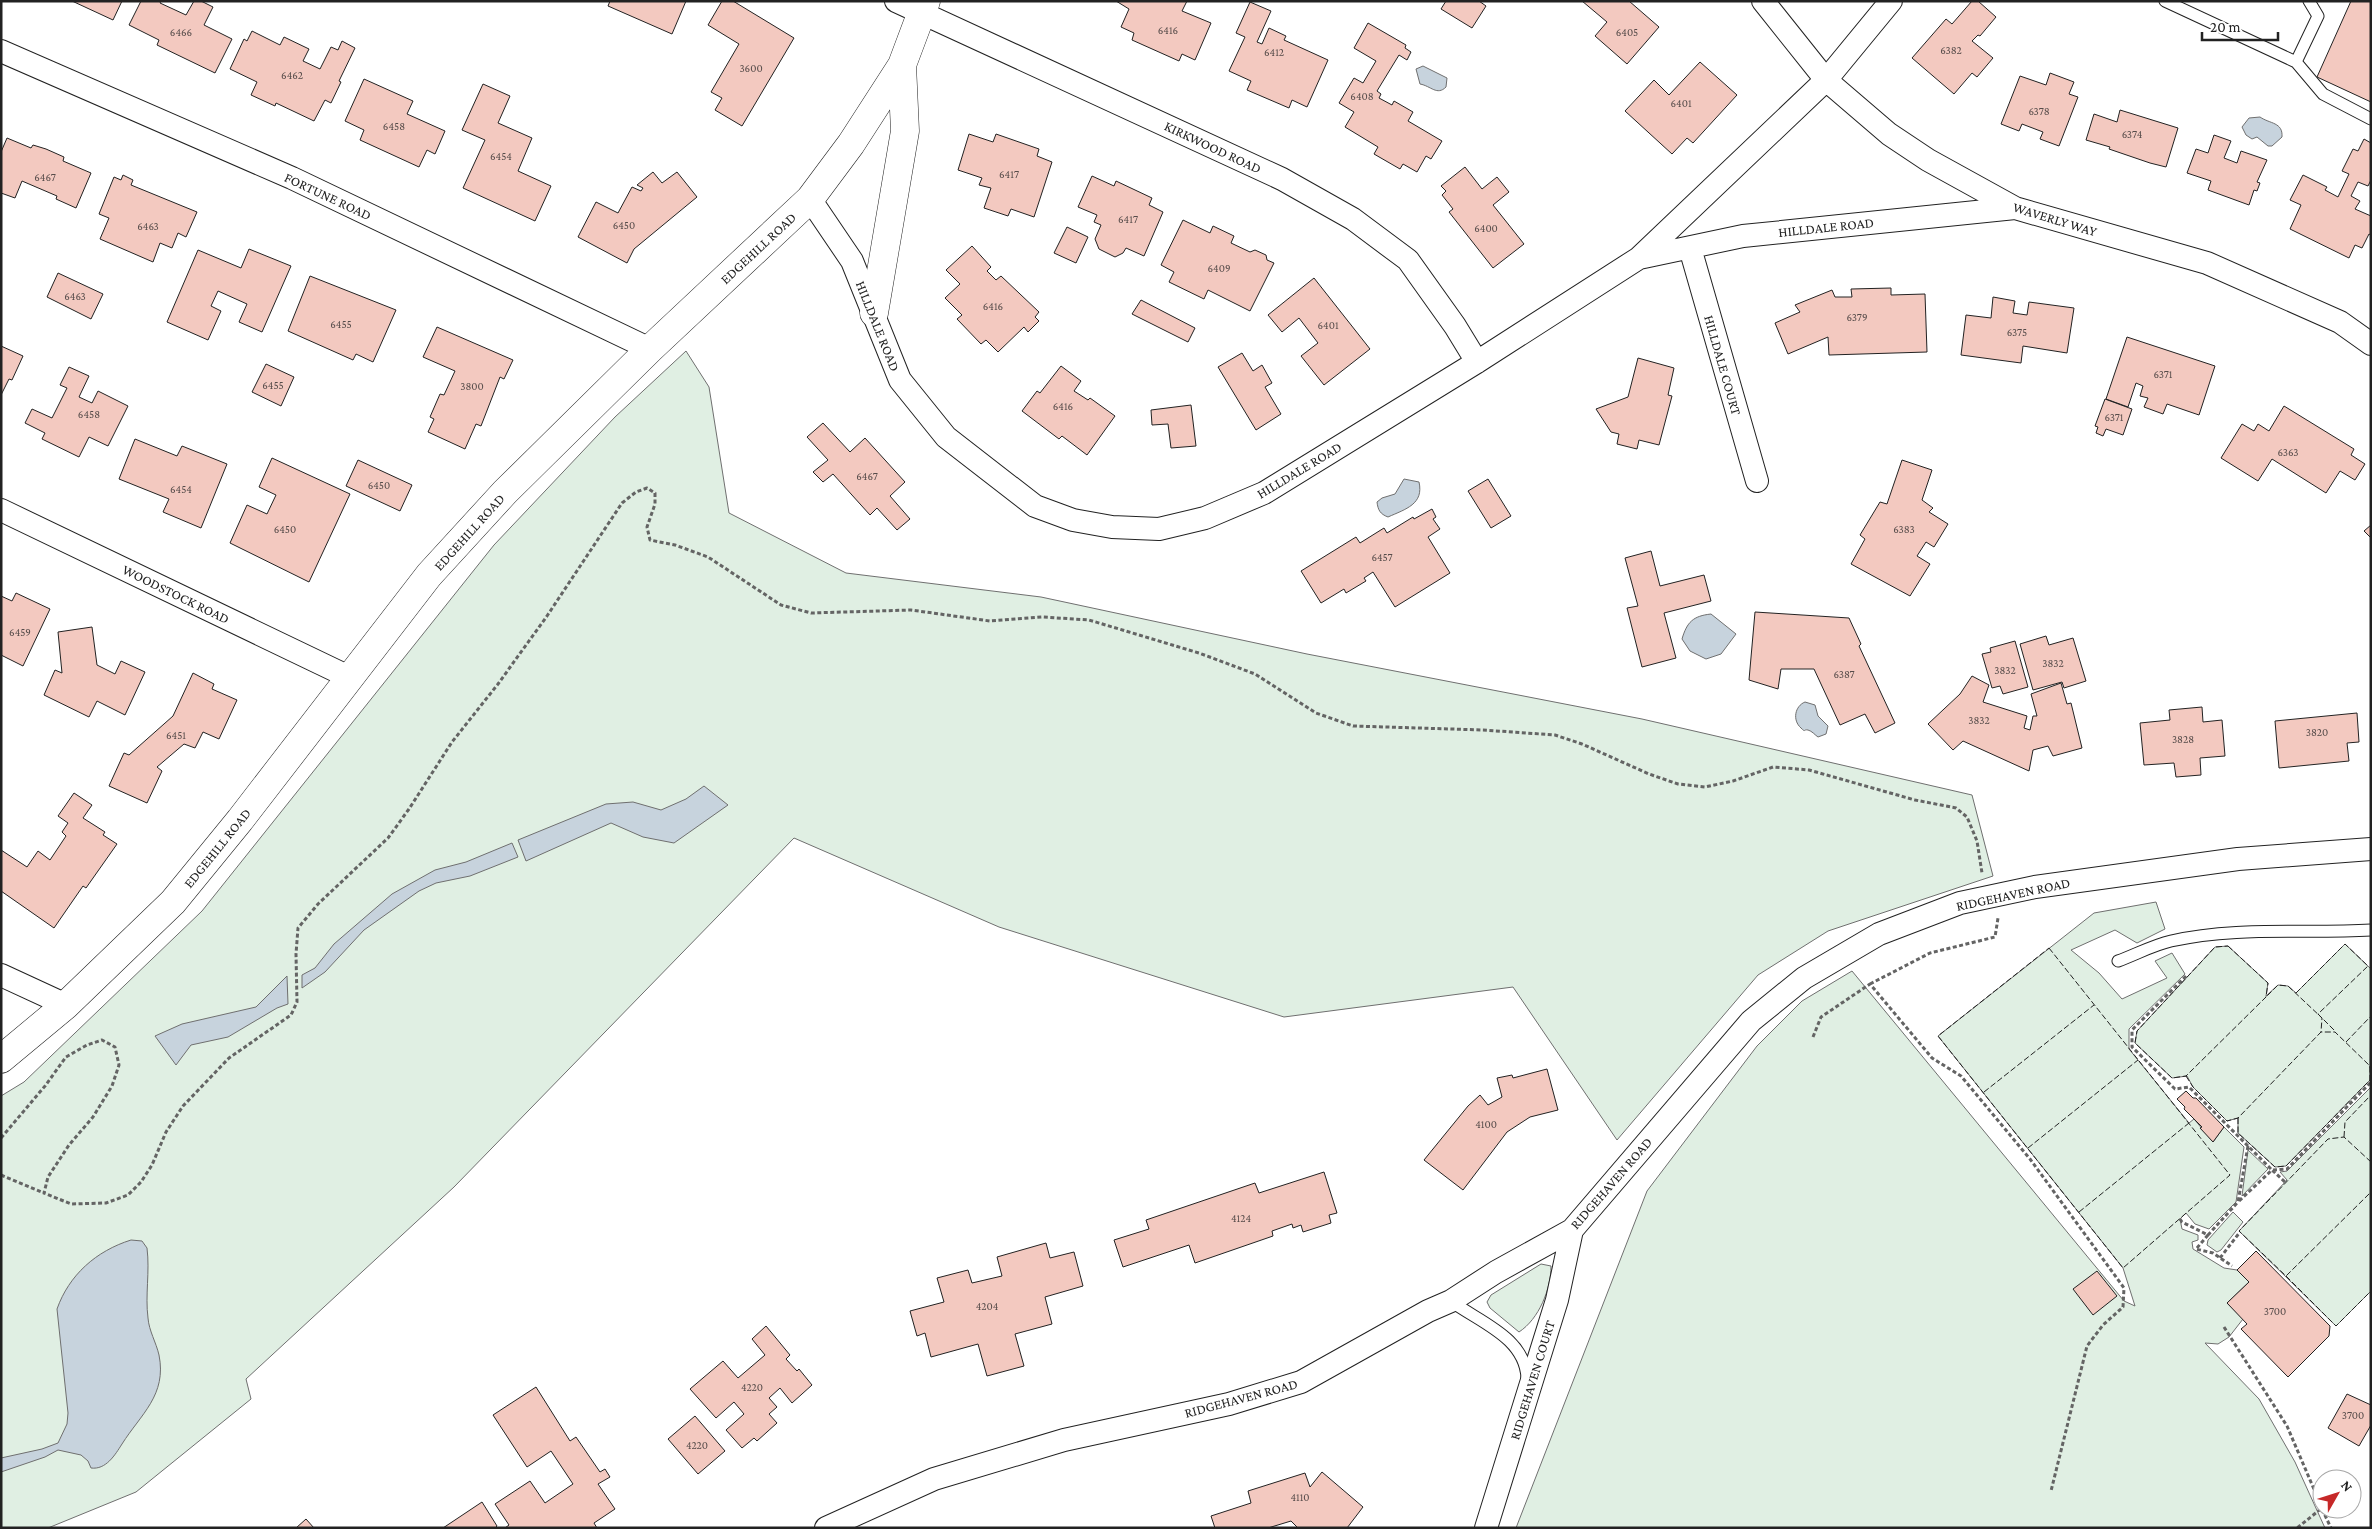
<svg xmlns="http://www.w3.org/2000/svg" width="2372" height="1529" font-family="'Crimson Pro',serif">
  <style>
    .green { fill: #e0efe3; stroke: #6f6f6f }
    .water { fill: #c7d3dd; stroke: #6f6f6f }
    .building { fill: #f3c9c0; stroke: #222 }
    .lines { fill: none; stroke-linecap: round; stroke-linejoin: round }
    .service-casing { stroke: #222; stroke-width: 13 }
    .minor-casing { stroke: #222; stroke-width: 24 }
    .tertiary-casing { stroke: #222; stroke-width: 29 }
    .path { stroke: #646464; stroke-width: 3; stroke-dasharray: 4 2.5; stroke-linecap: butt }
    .service { stroke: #fff; stroke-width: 11 }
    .minor { stroke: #fff; stroke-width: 22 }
    .tertiary { stroke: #fff; stroke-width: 28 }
    .fence { stroke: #222; stroke-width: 1; stroke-dasharray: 6 2.5; stroke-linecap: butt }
    .labels { text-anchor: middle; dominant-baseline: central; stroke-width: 4; stroke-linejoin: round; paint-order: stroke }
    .number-label { font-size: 11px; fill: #564c4a }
    .street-label { font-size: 14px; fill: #222; stroke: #fff }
  </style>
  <rect width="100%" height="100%" fill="#fff"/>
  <path class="green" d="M686 351 709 387 729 513 846 573 1041 597 1307 654 1642 719 1972 795 1993 876 1828 931 1758 975 1617 1140 1513 987 1284 1017 999 927 794 838 454 1187 246 1379 251 1399 136 1492 48 1528H1V1096L24 1082 202 911 494 545 615 417Z
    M2156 902 2165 929 2137 943 2115 930 2071 950 2099 973 2122 999 2167 978 2155 961 2172 953 2185 974 2129 1029V1049L2189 1123 2194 1119 2213 1142 2224 1127 2244 1147 2236 1202 2209 1229 2195 1224 2186 1213 2180 1219 2182 1229 2198 1235V1240L2192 1242 2193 1249 2224 1268 2237 1270 2249 1282 2227 1303 2243 1319 2229 1337 2218 1344 2205 1343 2259 1399 2295 1462 2325 1528H1516L1647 1191 1757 1046 1802 1001 1852 971 2124 1301 2135 1306 2123 1268 1938 1036 2094 913Z
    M2345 944 2371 969 2370 1080 2286 1166 2275 1167 2238 1133V1118L2227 1121 2193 1087 2187 1076 2172 1078 2135 1043 2137 1031 2215 947 2228 946 2268 983 2266 996 2278 985 2288 986 2296 993Z
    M2371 1087V1291L2336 1326 2239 1231 2287 1180 2280 1172 2287 1171Z
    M2248 1150 2268 1169 2242 1196Z
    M2233 1212 2243 1222 2221 1250 2217 1252 2207 1245 2208 1240Z
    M1541 1264 1551 1266C1551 1289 1539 1319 1519 1332L1490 1308 1487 1302 1491 1295Z"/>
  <path class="water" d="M1423 66 1447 78 1446 87C1437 96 1431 86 1420 84L1416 69Z
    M2260 117C2270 124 2283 122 2282 137L2272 146H2268L2257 137 2252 139 2246 135 2242 127 2249 118Z
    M1404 479 1419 482C1424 504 1406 509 1388 517 1380 514 1378 510 1377 502L1382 498 1395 494Z
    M1711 614 1736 634 1721 654 1706 659 1690 651 1682 639C1687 622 1693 616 1711 614Z
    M1805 702 1815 705 1818 716 1828 726 1826 734 1818 737C1815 735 1812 731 1808 730 1803 729 1806 733 1801 728 1792 720 1795 706 1805 702Z
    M704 786 728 805 674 843 643 837 611 823 526 861 518 840 606 804 633 802 661 810 686 799Z
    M512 843 518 857 470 876 436 883 419 891 364 930 325 972 302 988V975L315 968 334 944 392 894 435 870 466 862Z
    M287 976 288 1004 277 1008 228 1037 191 1045 176 1065 155 1036 182 1024 256 1007Z
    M131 1240 142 1241 147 1248C150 1272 145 1295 148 1318 149 1331 156 1342 159 1355 167 1395 141 1414 122 1444 115 1455 106 1470 91 1468L88 1461 81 1455 58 1450 45 1457 1 1472V1458L42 1449 58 1443 67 1424 68 1413 57 1309C69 1275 96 1251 131 1240Z"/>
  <path class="building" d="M72 1H122L113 20Z
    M141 1H161L160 3 186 15 194 1H201L213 7 204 25 232 39 215 73 157 45 159 40 129 25Z
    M610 1H686L672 34 608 6Z
    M722 1H733L794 38 742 126 715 110 722 98 711 92 739 44 708 25Z
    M1116 1H1187L1182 11 1211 23 1195 60 1182 54 1179 61 1132 40 1134 33 1121 27 1129 9Z
    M1446 1H1479L1486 6 1472 28 1441 9Z
    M1582 1H1629L1659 27 1627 64 1595 36 1607 22Z
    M1972 1H1978L1996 17 1980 36 1978 35 1972 41 1993 58 1977 77 1972 73 1954 94 1912 58 1946 19 1952 24Z
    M2351 1H2371V102L2317 77Z
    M1250 2 1271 11 1257 42 1262 44 1269 28 1286 36 1284 40 1328 60 1307 107 1292 100 1289 108 1247 90 1251 81 1229 71 1245 37 1236 33Z
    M1368 23 1406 45 1405 48 1411 52 1407 60 1399 55 1377 91 1381 94 1379 98 1392 105 1394 101 1413 112 1408 121 1442 141 1431 159 1426 156 1417 172 1403 164 1400 169 1374 154 1378 147 1345 127 1354 112 1339 103 1354 78 1363 83 1376 61 1354 48Z
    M252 31 280 45 284 37 309 49 303 61 320 69 331 47 338 50 342 41 355 48 339 81 341 82 331 103 325 100 314 121 276 103 275 106 251 95 257 82 230 69 244 39 247 41Z
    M1700 62 1737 95 1693 143 1687 138 1672 154 1625 111 1654 80 1669 95Z
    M2050 73 2074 82 2069 94 2078 97 2059 146 2040 139 2043 132 2022 124 2019 131 2001 124 2020 76 2046 85Z
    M364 79 413 101 407 114 445 131 435 154 427 150 419 167 360 140 364 130 345 121Z
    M483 84 510 96 498 123 532 138 518 171 551 186 535 221 463 188 485 140 462 130Z
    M2120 110 2178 128 2166 167 2150 163 2109 149 2110 147 2086 140 2094 114 2117 122Z
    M969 134 993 142 996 134 1039 149 1037 156 1052 162 1034 217 1011 209 1008 216 984 208 991 188 979 185 982 178 958 170Z
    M2214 135 2231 141 2224 158 2237 163 2241 151 2267 160 2257 182 2260 183 2257 191 2254 190 2249 205 2208 190 2211 181 2187 173 2196 149 2208 153Z
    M7 138 31 148 33 145 46 149 64 157 63 161 91 173 76 208 56 199 57 196 22 181 15 198 1 193V152Z
    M2364 139 2371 143V180L2368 186 2358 182 2351 196 2360 201 2355 209 2371 216V235L2369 234 2362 248 2355 245 2349 258 2290 229 2301 205 2290 200 2303 175 2327 187 2325 190 2338 197 2349 174 2342 171 2353 149 2358 151Z
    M1465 167 1482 189 1497 177 1509 192 1493 205 1524 244 1493 268 1449 212 1453 209 1442 195 1446 191 1441 186Z
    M653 172 662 183 677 172 697 197 634 249 627 263 578 237 596 202 618 213 632 187 641 191 643 188 637 185Z
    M123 175 133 180 131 185 197 212 186 237 178 233 172 248 160 243 153 262 100 239 109 218 99 214 114 177 121 180Z
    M1092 176 1114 186 1116 181 1152 198 1149 205 1163 212 1144 256 1126 248 1123 253 1115 257 1099 249 1095 239 1101 225 1094 222 1097 215 1078 207Z
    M1183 220 1210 233 1213 226 1234 236 1231 243 1250 252 1255 250 1266 255 1267 260 1274 263 1250 311 1208 290 1204 299 1169 282 1174 272 1161 265Z
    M1067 227 1088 237 1076 263 1054 253Z
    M972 246 991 267 987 271 996 280 1001 276 1039 312 1035 317 1039 321 1028 332 1024 327 998 352 986 340 981 344 957 319 962 315 945 298 960 284 946 270Z
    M249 249 291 266 262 332 239 322 247 304 218 291 211 306 221 311 208 340 167 322 198 250 241 268Z
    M58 273 103 294 91 319 47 297Z
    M310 276 396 310 373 362 356 354 353 360 288 331Z
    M1314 278 1370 349 1324 385 1301 356 1318 343 1299 318 1282 332 1268 315Z
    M1891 288V295L1925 294 1927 352 1829 355 1828 337 1788 354 1775 323 1800 312 1795 305 1832 290 1835 297H1852L1851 289Z
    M1993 297 2015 301 2013 313 2027 315 2029 302 2074 308 2067 353 2023 346 2021 363 1961 355 1966 315 1991 318Z
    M1141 300 1195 328 1188 342 1132 314Z
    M437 327 513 360 504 379 500 377 481 426 476 424 465 449 428 432 434 419 430 417 440 394 444 395 455 371 423 357Z
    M2127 337 2215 366 2199 415 2167 404 2163 414 2144 407 2148 398 2140 396 2143 386 2136 383 2128 407 2106 399Z
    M1 346 23 356 12 380 9 379 1 395Z
    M1242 353 1253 371 1262 365 1272 383 1265 387 1281 414 1256 430 1218 367Z
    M1638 358 1674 368 1668 395 1672 396 1659 445 1639 440 1637 449 1617 444 1619 434 1611 432 1596 409 1628 397Z
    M266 364 294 377 281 406 252 392Z
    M1061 366 1081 381 1074 391 1088 400 1090 398 1115 416 1087 455 1062 436 1059 439 1022 411 1037 391 1040 393Z
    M69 367 89 376 79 397 92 403 98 391 128 406 108 446 89 437 79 457 42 439 45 433 25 423 32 409 52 418 67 388 60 385Z
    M2105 399 2132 409 2123 435 2106 429 2103 436 2096 433 2098 427 2095 426Z
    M1191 405 1196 446 1171 448 1168 424 1152 425 1151 410Z
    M2284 406 2354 449 2351 455 2365 464 2355 480 2340 471 2326 493 2272 459 2258 481 2221 458 2242 424 2254 431 2258 424 2269 431Z
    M823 423 850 452 865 438 905 482 890 496 910 519 897 530 877 508 870 515 833 474 823 482 813 472 828 460 807 437Z
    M135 439 177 456 182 446 227 464 201 528 163 512 169 499 119 479Z
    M272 458 350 494 309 582 230 543 247 505 267 514 276 495 259 487Z
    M358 460 412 485 400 511 346 486Z
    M1902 460 1932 470 1922 500 1933 508 1929 512 1948 524 1934 547 1926 542 1917 556 1930 564 1910 596 1851 564 1865 539 1860 535 1880 502 1887 504Z
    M1488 479 1511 516 1491 528 1468 491Z
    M1432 509 1436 517 1433 519 1440 529 1428 537 1450 573 1395 607 1373 572 1364 578 1366 581 1346 593 1344 589 1321 603 1301 571 1356 537 1360 543 1384 528 1387 533 1413 517 1414 519Z
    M2371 525V538L2364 531Z
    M1651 551 1660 586 1704 575 1711 601 1664 613 1676 658 1642 667 1627 608 1638 606 1625 558Z
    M16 593 50 609 23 666 1 655V596L12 601Z
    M1755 612 1849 618 1861 644 1859 646 1895 723 1875 733 1865 714 1840 725 1814 669H1781L1778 689 1749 680Z
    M92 627 97 665 115 674 121 661 145 672 125 715 97 701 89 717 44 695 55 670 62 673 58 632Z
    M2046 636 2049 645 2073 638 2086 681 2064 688 2062 682 2033 690 2020 644Z
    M2015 641 2028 687 2003 694 2000 686 1992 688 1982 654 1991 652 1990 648Z
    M193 673 214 684 212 689 237 700 219 739 203 732 195 748 184 744 157 767 162 771 147 803 109 786 124 753 129 755 173 716Z
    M1972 676 1989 685 1983 702 2027 716 2024 728 2030 730 2033 716H2037L2031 694 2061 683 2067 704 2071 703 2082 748 2053 756 2048 746 2033 750 2029 771 1963 741 1953 750 1928 724 1960 694Z
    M2202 707 2203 722 2222 720 2225 756 2200 758 2201 775 2176 777 2174 763 2144 765 2140 723 2170 720 2169 710Z
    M2357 713 2359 742 2347 743 2349 761 2279 768 2275 721Z
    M74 793 92 805 83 818 105 832 103 835 117 844 86 888 83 886 54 928 1 891V850L27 867 38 851 50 860 66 836 62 832 68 823 58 816Z
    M1547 1069 1558 1110 1530 1117 1507 1132 1463 1190 1424 1160 1468 1106 1480 1095 1488 1105 1502 1097 1497 1078 1512 1075 1513 1078Z
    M2186 1091 2193 1098H2196L2224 1127 2213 1142 2200 1128 2202 1127 2184 1109 2185 1107 2177 1099Z
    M1324 1172 1337 1213 1329 1215 1331 1223 1303 1232 1301 1225 1293 1228 1292 1224 1272 1231 1273 1236 1195 1263 1189 1245 1123 1267 1114 1240 1149 1229 1146 1220 1255 1183 1259 1193Z
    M1046 1243 1050 1258 1074 1252 1083 1286 1045 1297 1052 1324 1015 1334 1024 1366 987 1376 978 1344 931 1357 925 1333 917 1336 910 1311 944 1302 937 1278 968 1270 972 1283 1002 1276 997 1257Z
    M2256 1251 2330 1326 2329 1336 2288 1377 2241 1329 2247 1324 2227 1303 2249 1282 2237 1270Z
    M2097 1271 2117 1296 2093 1315 2073 1289Z
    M766 1326 790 1355 786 1359 797 1371 799 1369 812 1385 792 1403 780 1388 769 1398 777 1407 769 1414 777 1423 757 1441 754 1438 742 1448 726 1430 744 1414 734 1402 716 1418 690 1389 723 1361 738 1378 765 1355 752 1339Z
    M536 1387 570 1441 576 1437 600 1472 605 1469 610 1477 598 1484 615 1509 594 1523 597 1528H505L509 1525 495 1504 530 1481 545 1503 573 1484 551 1451 527 1467 493 1415Z
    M2347 1394 2371 1405V1425L2359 1446 2328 1428Z
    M695 1416 725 1451 698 1474 668 1439Z
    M1322 1472 1363 1507 1347 1528H1298L1291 1521 1268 1528H1215L1211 1516 1251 1503 1248 1491 1305 1473 1310 1487Z
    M482 1502 497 1526 495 1528H443Z
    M306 1519 314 1528H296Z"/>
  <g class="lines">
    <g class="service-casing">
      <path id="service" d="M2165 1 2296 62 2323 94 2371 119
        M2296 62 2318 16 2309 1
        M2118 961C2135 955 2153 945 2171 941 2237 926 2304 934 2371 930
        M1451 1301C1479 1322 1525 1337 1527 1378"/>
    </g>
    <g class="minor-casing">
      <path id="minor" d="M896 1 1282 179 1353 219 1408 260 1455 326 1477 362
        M1763 1 1826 80 1889 134 1928 160 2015 208 2207 263 2340 322 2371 344
        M1 51 292 178 650 349
        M810 199 852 261 900 380 946 437 1035 506 1073 520 1112 527 1159 529 1205 518 1264 493 1477 362 1639 258 1826 80 1891 1
        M1690 248 1757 481
        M1639 258 1743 236 2015 208
        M1 510 351 678
        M1 975 66 1005
        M826 1528 934 1479 1064 1440 1229 1404 1301 1382 1428 1311 1451 1301 1496 1272 1572 1230 1751 1021 1804 978 1879 934 1960 903 2035 887 2238 859 2371 849
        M1486 1528 1557 1300 1572 1230"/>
    </g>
    <g class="tertiary-casing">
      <path id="tertiary" d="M874 313 905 131 902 65
        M1 1059 66 1005 173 902 240 820 429 575 505 492 650 349 810 199 851 144 902 65 926 1"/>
    </g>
    <path class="path" d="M2186 976 2132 1030V1047L2175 1089 2189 1087 2272 1170 2287 1169 2371 1082
      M1870 984 1930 953 1995 937 1998 918
      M1813 1037 1821 1017 1870 984 1932 1058 1961 1076 2030 1159 2124 1288 2123 1307 2103 1325 2087 1346 2051 1491
      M2370 1066 2371 1067
      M1 1138 45 1086 66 1057 87 1045 102 1040 115 1047 119 1065 112 1086 93 1117 69 1145 48 1177 44 1193 71 1204 106 1203 128 1195 141 1182 152 1165 166 1132 183 1106 229 1058 291 1015 297 1002 296 954 298 928 318 904 388 838 409 809 452 742 498 684 547 616 622 503 636 492 647 488 655 493V504L647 527 650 540 675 545 708 557 781 605 811 613 911 610 990 621 1042 617 1089 620 1199 653 1255 674 1316 713 1353 726 1483 730 1555 735 1582 744 1649 774 1678 784 1705 787 1733 781 1773 767 1809 770 1915 800 1956 808 1967 817 1977 841 1982 873
      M2248 1146 2238 1202 2272 1170 2285 1182
      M1 1175 44 1193
      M2180 1219 2182 1222 2208 1235 2238 1202
      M2208 1235 2196 1249 2213 1253 2232 1266
      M2220 1258 2240 1232
      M2224 1327 2287 1426 2322 1508 2297 1528
      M2322 1509 2331 1528"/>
    <use href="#service" class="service"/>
    <use href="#minor" class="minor"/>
    <use href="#tertiary" class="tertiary"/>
    <path class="fence" d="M2228 946 2268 983 2266 997 2186 1076 2172 1078 2135 1043 2137 1031 2215 947Z
      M2049 948 2230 1175 2123 1268 1938 1036Z
      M2296 993 2345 944 2368 966 2318 1014 2335 1031
      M2346 1042 2371 1016
      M2186 1076 2193 1087 2227 1121 2238 1118 2321 1032 2322 1018 2288 986 2278 985 2266 997
      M1984 1092 2094 1005
      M2238 1118V1133L2275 1167 2286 1166 2370 1080V1066L2335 1032H2321
      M2344 1137 2345 1122 2371 1095
      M2028 1148 2138 1060
      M2371 1162 2344 1137 2328 1139 2239 1231 2286 1276 2371 1192
      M2079 1212 2189 1123
      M2286 1276 2336 1326 2371 1291"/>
  </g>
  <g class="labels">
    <g class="number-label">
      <text x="1168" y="30">6416</text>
      <text x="181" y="32">6466</text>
      <text x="1627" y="32">6405</text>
      <text x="1951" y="50">6382</text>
      <text x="1274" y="52">6412</text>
      <text x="751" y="68">3600</text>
      <text x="292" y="75">6462</text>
      <text x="1362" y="96">6408</text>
      <text x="1681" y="103">6401</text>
      <text x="2039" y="111">6378</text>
      <text x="394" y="126">6458</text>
      <text x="2132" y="134">6374</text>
      <text x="501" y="156">6454</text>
      <text x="1009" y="174">6417</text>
      <text x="45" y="177">6467</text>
      <text x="1128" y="219">6417</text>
      <text x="624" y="225">6450</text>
      <text x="148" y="226">6463</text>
      <text x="1486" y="228">6400</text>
      <text x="1219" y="268">6409</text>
      <text x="75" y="296">6463</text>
      <text x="993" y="306">6416</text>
      <text x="1857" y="317">6379</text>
      <text x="341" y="324">6455</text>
      <text x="1328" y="325">6401</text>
      <text x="2017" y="332">6375</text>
      <text x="2163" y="374">6371</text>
      <text x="273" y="385">6455</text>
      <text x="472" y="386">3800</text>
      <text x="1063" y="406">6416</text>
      <text x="89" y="414">6458</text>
      <text x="2114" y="417">6371</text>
      <text x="2288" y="452">6363</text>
      <text x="867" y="476">6467</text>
      <text x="379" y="485">6450</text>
      <text x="181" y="489">6454</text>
      <text x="285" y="529">6450</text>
      <text x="1904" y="529">6383</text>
      <text x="1382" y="557">6457</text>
      <text x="20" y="632">6459</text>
      <text x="2053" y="663">3832</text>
      <text x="2005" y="670">3832</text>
      <text x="1844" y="674">6387</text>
      <text x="1979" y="720">3832</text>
      <text x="2317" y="732">3820</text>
      <text x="176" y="735">6451</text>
      <text x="2183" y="739">3828</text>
      <text x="1486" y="1124">4100</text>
      <text x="1241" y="1218">4124</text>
      <text x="987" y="1306">4204</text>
      <text x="2275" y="1311">3700</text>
      <text x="752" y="1387">4220</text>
      <text x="2353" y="1415">3700</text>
      <text x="697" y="1445">4220</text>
      <text x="1300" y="1497">4110</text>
    </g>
    <g class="street-label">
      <text transform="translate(1213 147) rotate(25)">KIRKWOOD ROAD</text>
      <text transform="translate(328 196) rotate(25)">FORTUNE ROAD</text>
      <text transform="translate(2055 219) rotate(17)">WAVERLY WAY</text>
      <text transform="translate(1826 227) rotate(-6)">HILLDALE ROAD</text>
      <text transform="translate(758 248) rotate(-43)">EDGEHILL ROAD</text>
      <text transform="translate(878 326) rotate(68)">HILLDALE ROAD</text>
      <text transform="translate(1723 365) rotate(74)">HILLDALE COURT</text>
      <text transform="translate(1299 470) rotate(-31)">HILLDALE ROAD</text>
      <text transform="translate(469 532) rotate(-48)">EDGEHILL ROAD</text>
      <text transform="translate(176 594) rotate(26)">WOODSTOCK ROAD</text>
      <text transform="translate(217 848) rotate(-51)">EDGEHILL ROAD</text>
      <text transform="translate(2013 894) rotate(-12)">RIDGEHAVEN ROAD</text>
      <text transform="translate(1611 1183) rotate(-49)">RIDGEHAVEN ROAD</text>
      <text transform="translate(1532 1380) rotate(-73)">RIDGEHAVEN COURT</text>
      <text transform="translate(1241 1398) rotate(-15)">RIDGEHAVEN ROAD</text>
    </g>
  </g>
  <rect width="2372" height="1529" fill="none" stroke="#222222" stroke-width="5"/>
  <g transform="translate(2337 1494) rotate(51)"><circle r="24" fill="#ffffff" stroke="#a7a7a7"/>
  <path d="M0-4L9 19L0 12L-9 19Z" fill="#c62828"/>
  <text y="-8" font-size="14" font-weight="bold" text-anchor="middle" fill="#222222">N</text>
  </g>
  <path d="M2202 32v8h76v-8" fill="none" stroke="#222222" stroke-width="2.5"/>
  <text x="2210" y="32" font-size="15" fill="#222222" stroke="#ffffff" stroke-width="4" paint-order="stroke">20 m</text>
</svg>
